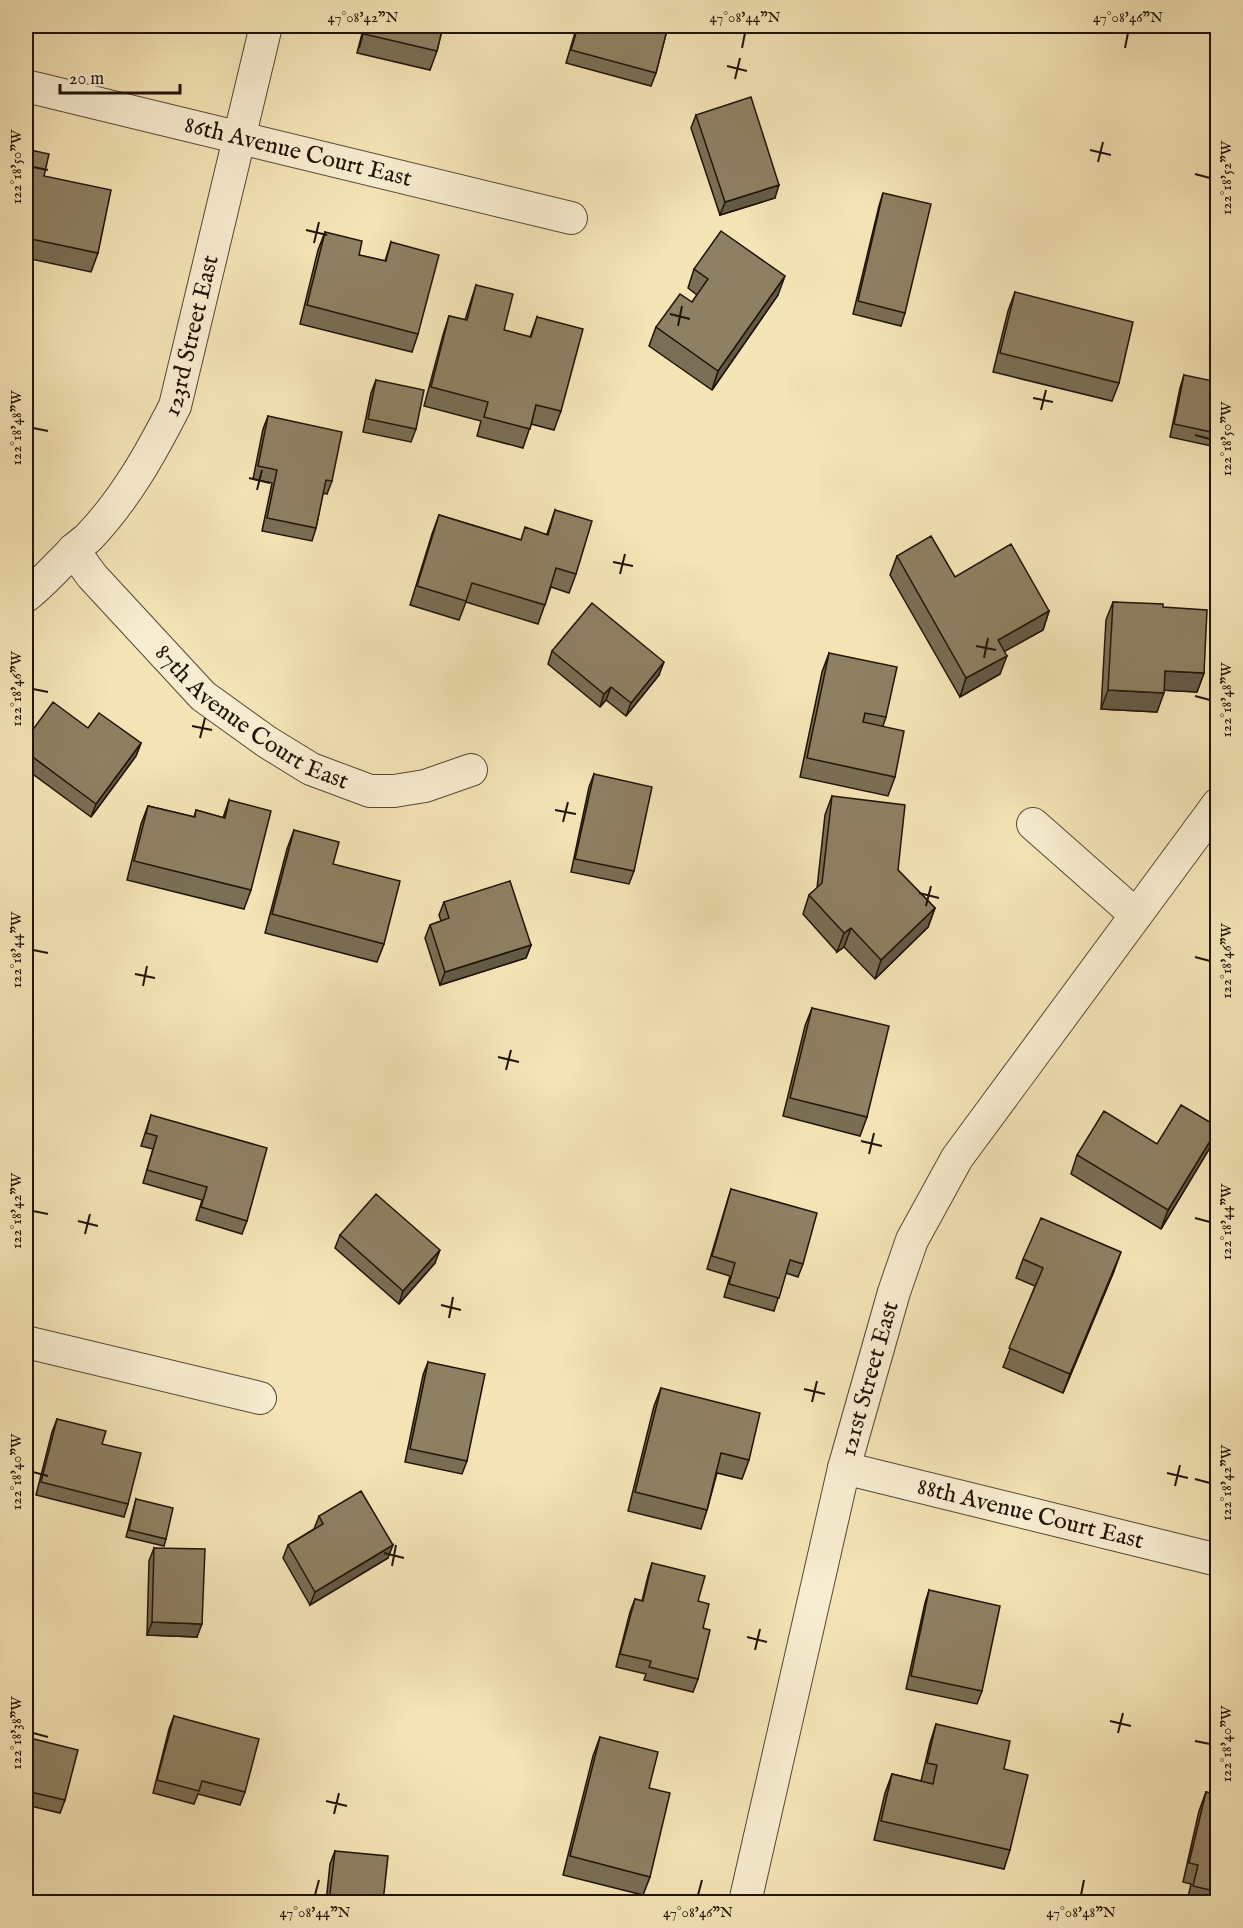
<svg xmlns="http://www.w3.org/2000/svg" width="1243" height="1928" font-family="'IM FELL English',serif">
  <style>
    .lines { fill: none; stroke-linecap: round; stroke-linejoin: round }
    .minor-casing { stroke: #554734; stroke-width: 34 }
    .minor { stroke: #f8edd0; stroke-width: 32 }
    .wall { fill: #7a6e54; stroke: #201308; stroke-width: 1.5 }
    .shaded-wall { fill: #635a45; stroke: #201308; stroke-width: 1.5 }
    .building { fill: #8e8062; stroke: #201308; stroke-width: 1.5 }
    .ticks { fill: none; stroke: #201308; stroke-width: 2 }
    .labels { text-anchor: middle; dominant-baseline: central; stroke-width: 6; stroke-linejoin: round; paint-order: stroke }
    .street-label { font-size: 24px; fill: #201308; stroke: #f8edd0 }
    .neatline { fill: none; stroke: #201308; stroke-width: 2 }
    .ticks-label { font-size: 15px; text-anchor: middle; fill: #201308 }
  </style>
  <rect width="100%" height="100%" fill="#f4e4b6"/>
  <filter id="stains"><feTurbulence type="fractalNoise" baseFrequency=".00333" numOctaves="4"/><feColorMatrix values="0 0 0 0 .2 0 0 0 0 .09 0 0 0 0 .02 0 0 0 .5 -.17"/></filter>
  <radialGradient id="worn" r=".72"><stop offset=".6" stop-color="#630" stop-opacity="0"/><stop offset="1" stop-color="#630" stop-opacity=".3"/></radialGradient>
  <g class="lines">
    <g class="minor-casing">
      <g id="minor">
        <path id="s1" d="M26 86 571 218"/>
        <path id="s2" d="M73 550 92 576 203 696 267 742 311 769 370 791H394L425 786 471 770"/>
        <path id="s3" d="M26 596C43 583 56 567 72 552 77 546 84 542 89 537 126 498 151 453 175 406L266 26"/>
        <path d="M1033 824 1136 915"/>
        <path d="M26 1342 260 1398"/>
        <path id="s4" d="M844 1468 1218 1560"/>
        <path id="s5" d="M745 1902 844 1468 894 1292 912 1240 957 1158 1218 804"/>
      </g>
    </g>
    <use href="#minor" class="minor"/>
  </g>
  <path class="wall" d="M364 26H443L437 51 430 70 357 53Z
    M577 26H668L656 73 651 86 566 63Z
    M696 115 775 198 720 215 691 128Z
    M26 149 44 176 98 253 91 272 26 258Z
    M883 193 905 313 901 326 853 314 879 206Z
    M325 232 359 255 385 261 391 242 418 334 412 352 300 324 318 250Z
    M694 269 778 295 712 390 649 346 656 327 692 302 697 295 688 288Z
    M476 285 504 330 530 337 537 317 561 411 554 430 531 424 523 448 477 436 481 421 424 406 443 335 449 316 465 320 470 304Z
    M1015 292 1119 383 1112 401 993 372 1008 311Z
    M1184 375 1216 433 1211 446 1170 437 1180 388Z
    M376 380 416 429 411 442 363 432 371 393Z
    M268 416 332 481 327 494 323 493 316 528 312 541 262 531 272 483 253 479 263 429Z
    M555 510 576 574 569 593 551 587 538 624 466 602 459 620 410 605 432 534 439 515 521 540 547 534Z
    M897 556 1049 611 1043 630 1004 651 1000 674 960 697 890 575Z
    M1113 602 1163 607 1204 673 1197 692 1164 690 1157 712 1101 709 1106 620Z
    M552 651 659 675 626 716 606 700 600 707 548 664Z
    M829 653 886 717 883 726 895 777 888 796 800 777 822 672Z
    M88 728 141 743 136 756 91 817 26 769V739Z
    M594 774 634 871 629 884 571 872 589 787Z
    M832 796 898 870 935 908 928 927 875 979 844 947 837 952 803 914 809 895 817 888 825 815Z
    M229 800 251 890 244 909 127 880 141 824 148 806 194 817 196 810 223 818Z
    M294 830 333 864 384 944 377 962 265 933 287 849Z
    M444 902 531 945 526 958 440 985 425 938 430 925 441 921 439 915Z
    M812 1008 867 1117 860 1136 783 1116 805 1026Z
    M151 1115 247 1221 242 1234 196 1220 202 1200 143 1183 153 1149 141 1146Z
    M1218 1129 1211 1146 1161 1229 1071 1174 1077 1155 1157 1144Z
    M731 1189 803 1264 798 1277 786 1273 774 1311 724 1297 730 1276 707 1269 727 1202Z
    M340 1235 435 1263 399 1304 335 1248Z
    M1023 1259 1114 1271 1063 1393 1003 1367 1035 1286 1016 1278Z
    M428 1362 467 1461 462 1474 405 1462 423 1375Z
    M661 1388 749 1460 742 1479 717 1473 707 1510 701 1529 628 1511 654 1406Z
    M57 1419 102 1444 128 1504 124 1517 36 1495 52 1432Z
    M136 1499 166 1539 164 1546 126 1537Z
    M319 1516 388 1558 310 1605 283 1558 288 1545 314 1529Z
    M154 1548 197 1637 147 1635 149 1561Z
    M652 1563 698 1601 703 1628 698 1679 693 1692 644 1680 646 1674 616 1667 630 1612 635 1599 642 1601 648 1576Z
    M929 1590 982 1691 977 1704 906 1689 925 1603Z
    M174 1716 245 1792 240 1805 198 1794 194 1804 153 1793 169 1729Z
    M936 1724 1004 1769 1010 1850 1004 1869 874 1840 885 1793 892 1774 921 1781 930 1743Z
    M26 1737 65 1800 60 1813 26 1805Z
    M600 1737 649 1788 650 1877 643 1895 563 1875 593 1756Z
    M1206 1792 1218 1795V1902H1187L1191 1884 1183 1882 1199 1811Z
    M335 1851 383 1902H326L330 1864Z"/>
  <path class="shaded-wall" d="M779 185 775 198 720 215 725 202Z
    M785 276 778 295 712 390 718 371Z
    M1049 611 1043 630 991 659 998 640Z
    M1007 656 1000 674 960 697 966 678Z
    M664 662 659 675 626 716 631 703Z
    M1165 671 1204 673 1197 692 1158 690Z
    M611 687 606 700 600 707 604 694Z
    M1108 690 1164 693 1157 712 1101 709Z
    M141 743 136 756 91 817 96 804Z
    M935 908 928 927 875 979 881 960Z
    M851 928 844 947 837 952 844 933Z
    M531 945 526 958 440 985 445 972Z
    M1218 1128 1211 1146 1161 1229 1168 1210Z
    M440 1250 435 1263 399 1304 403 1291Z
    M1121 1252 1114 1271 1063 1393 1070 1374Z
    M393 1545 388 1558 310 1605 315 1592Z
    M152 1622 202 1624 197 1637 147 1635Z"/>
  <path class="building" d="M366 26H443L437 51 364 34Z
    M578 26H668L656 73 571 50Z
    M751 97 779 185 725 202 696 115Z
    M26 149 49 154 44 176 111 190 98 253 26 238Z
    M883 193 931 204 905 313 858 301Z
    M721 231 785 276 718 371 656 327 680 294 692 302 708 279 694 269Z
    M325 232 362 241 359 255 386 261 391 242 439 255 418 334 307 305Z
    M476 285 513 294 504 330 531 337 537 317 583 329 561 411 536 405 530 429 484 417 488 402 431 387 449 316 467 320Z
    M1015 292 1133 322 1119 383 1000 353Z
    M1184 375 1218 382V425L1216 433 1174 424Z
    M376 380 424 390 416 429 368 419Z
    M268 416 342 432 332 481 326 480 316 528 267 518 277 470 258 466Z
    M555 510 592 521 576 574 556 568 545 605 472 583 466 601 417 586 439 515 521 540 525 527 548 535Z
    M931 536 955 577 1011 544 1049 611 998 640 1007 656 966 678 897 556Z
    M1113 602 1163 604V607L1207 610 1204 673 1165 671 1164 693 1108 690Z
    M592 603 664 662 631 703 611 687 604 694 552 651Z
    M829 653 897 667 886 717 865 713 863 722 904 731 895 777 807 758Z
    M53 702 88 728 99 713 141 743 96 804 26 752V739Z
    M594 774 652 787 634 871 575 859Z
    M832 796 905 805 898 870 935 908 881 960 851 928 844 933 809 895 822 883Z
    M229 800 271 811 251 890 134 861 148 806 195 817 196 810 225 818Z
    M294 830 339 842 333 864 400 881 384 944 272 914Z
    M510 881 531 945 445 972 430 925 449 918 444 902Z
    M812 1008 889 1026 867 1117 790 1098Z
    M1181 1105 1218 1127V1128L1168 1210 1077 1155 1104 1111 1157 1144Z
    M151 1115 267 1148 247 1221 201 1207 207 1187 147 1170 157 1136 146 1133Z
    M731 1189 817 1213 803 1264 790 1260 779 1298 729 1284 735 1263 712 1256Z
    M376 1194 440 1250 403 1291 340 1235Z
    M1041 1218 1121 1252 1070 1374 1009 1348 1043 1268 1023 1259Z
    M428 1362 485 1374 467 1461 410 1449Z
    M661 1388 760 1413 749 1460 721 1453 707 1510 635 1492Z
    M57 1419 106 1431 102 1444 141 1453 128 1504 41 1482Z
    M361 1491 393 1545 315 1592 288 1545 323 1524 319 1516Z
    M136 1499 173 1508 166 1539 129 1530Z
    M154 1548 205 1549 202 1624 152 1622Z
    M652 1563 705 1576 698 1601 709 1604 703 1628 710 1630 698 1679 649 1667 651 1661 620 1654 635 1599 643 1601Z
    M929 1590 1000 1606 982 1691 911 1676Z
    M174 1716 259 1739 245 1792 202 1781 199 1791 157 1780Z
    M936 1724 1010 1741 1004 1769 1028 1775 1010 1850 881 1821 892 1774 933 1784 937 1765 927 1763Z
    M26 1737 78 1750 65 1800 26 1791Z
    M600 1737 658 1752 649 1788 670 1793 650 1877 570 1856Z
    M1206 1792 1218 1795V1892L1193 1886 1198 1865 1189 1863Z
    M335 1851 388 1856 383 1902H329Z"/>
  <path class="ticks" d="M359 48 363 33M742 48 745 33M1125 48 1128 33M727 66 747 71M735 79 740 58M1090 150 1111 155M1098 162 1103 142M33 167 48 170M1195 174 1210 178M306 230 327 235M314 243 319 222M670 314 690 319M678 326 682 306M1033 398 1053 402M1041 410 1046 390M33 428 48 431M1195 435 1210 439M249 478 270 483M257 490 262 470M613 562 633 566M620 574 625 554M976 646 996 650M984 658 988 638M33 689 48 692M1195 696 1210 700M192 726 212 730M200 738 205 718M555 810 576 814M563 822 568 802M919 893 939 898M926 906 931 886M33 950 48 953M1195 957 1210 961M135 974 155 978M143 986 147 966M498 1057 519 1062M506 1070 511 1050M861 1141 882 1146M869 1154 874 1133M33 1211 48 1214M1195 1218 1210 1222M78 1221 98 1226M85 1234 90 1214M441 1305 461 1310M449 1318 453 1297M804 1389 825 1394M812 1402 817 1381M33 1472 48 1476M1167 1473 1188 1478M1195 1479 1210 1483M1175 1486 1180 1465M384 1553 404 1558M392 1566 396 1545M747 1637 767 1642M755 1650 760 1629M1110 1721 1131 1726M33 1733 48 1737M1118 1733 1123 1713M1195 1741 1210 1744M326 1801 347 1806M334 1814 339 1793M315 1895 319 1880M698 1895 702 1880M1081 1895 1084 1880"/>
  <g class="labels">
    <g class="street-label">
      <text stroke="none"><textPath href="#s1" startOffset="280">86th Avenue Court East</textPath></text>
      <text stroke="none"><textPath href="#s3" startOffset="316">123rd Street East</textPath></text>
      <text stroke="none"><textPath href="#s2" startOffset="248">87th Avenue Court East</textPath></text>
      <text stroke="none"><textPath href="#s5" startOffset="538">121st Street East</textPath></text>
      <text stroke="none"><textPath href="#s4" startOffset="192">88th Avenue Court East</textPath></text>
    </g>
  </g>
  <rect width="1243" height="1928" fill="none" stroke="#f4e4b6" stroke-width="66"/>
  <path d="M60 84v9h120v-9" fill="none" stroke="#201308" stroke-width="3"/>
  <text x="69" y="84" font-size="18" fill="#201308" stroke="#f8edd0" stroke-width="4.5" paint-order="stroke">20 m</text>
  <rect x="33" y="33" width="1177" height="1862" class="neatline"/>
  <g class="ticks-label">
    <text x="363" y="22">47°08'42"N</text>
    <text x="745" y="22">47°08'44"N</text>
    <text x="1128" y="22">47°08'46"N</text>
    <text transform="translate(16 167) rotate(-90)" y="5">122°18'50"W</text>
    <text transform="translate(1226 178) rotate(-90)" y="5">122°18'52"W</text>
    <text transform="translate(16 428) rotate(-90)" y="5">122°18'48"W</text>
    <text transform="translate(1226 439) rotate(-90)" y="5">122°18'50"W</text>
    <text transform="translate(16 689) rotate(-90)" y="5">122°18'46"W</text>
    <text transform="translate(1226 700) rotate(-90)" y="5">122°18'48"W</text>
    <text transform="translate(16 950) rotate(-90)" y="5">122°18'44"W</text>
    <text transform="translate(1226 961) rotate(-90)" y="5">122°18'46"W</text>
    <text transform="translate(16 1211) rotate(-90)" y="5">122°18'42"W</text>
    <text transform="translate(1226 1222) rotate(-90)" y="5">122°18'44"W</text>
    <text transform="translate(16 1472) rotate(-90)" y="5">122°18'40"W</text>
    <text transform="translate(1226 1483) rotate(-90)" y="5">122°18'42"W</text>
    <text transform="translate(16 1733) rotate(-90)" y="5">122°18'38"W</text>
    <text transform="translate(1226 1744) rotate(-90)" y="5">122°18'40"W</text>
    <text x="315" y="1917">47°08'44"N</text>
    <text x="698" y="1917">47°08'46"N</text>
    <text x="1081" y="1917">47°08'48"N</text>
  </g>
  <rect width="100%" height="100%" filter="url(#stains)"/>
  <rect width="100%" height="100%" fill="url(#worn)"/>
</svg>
